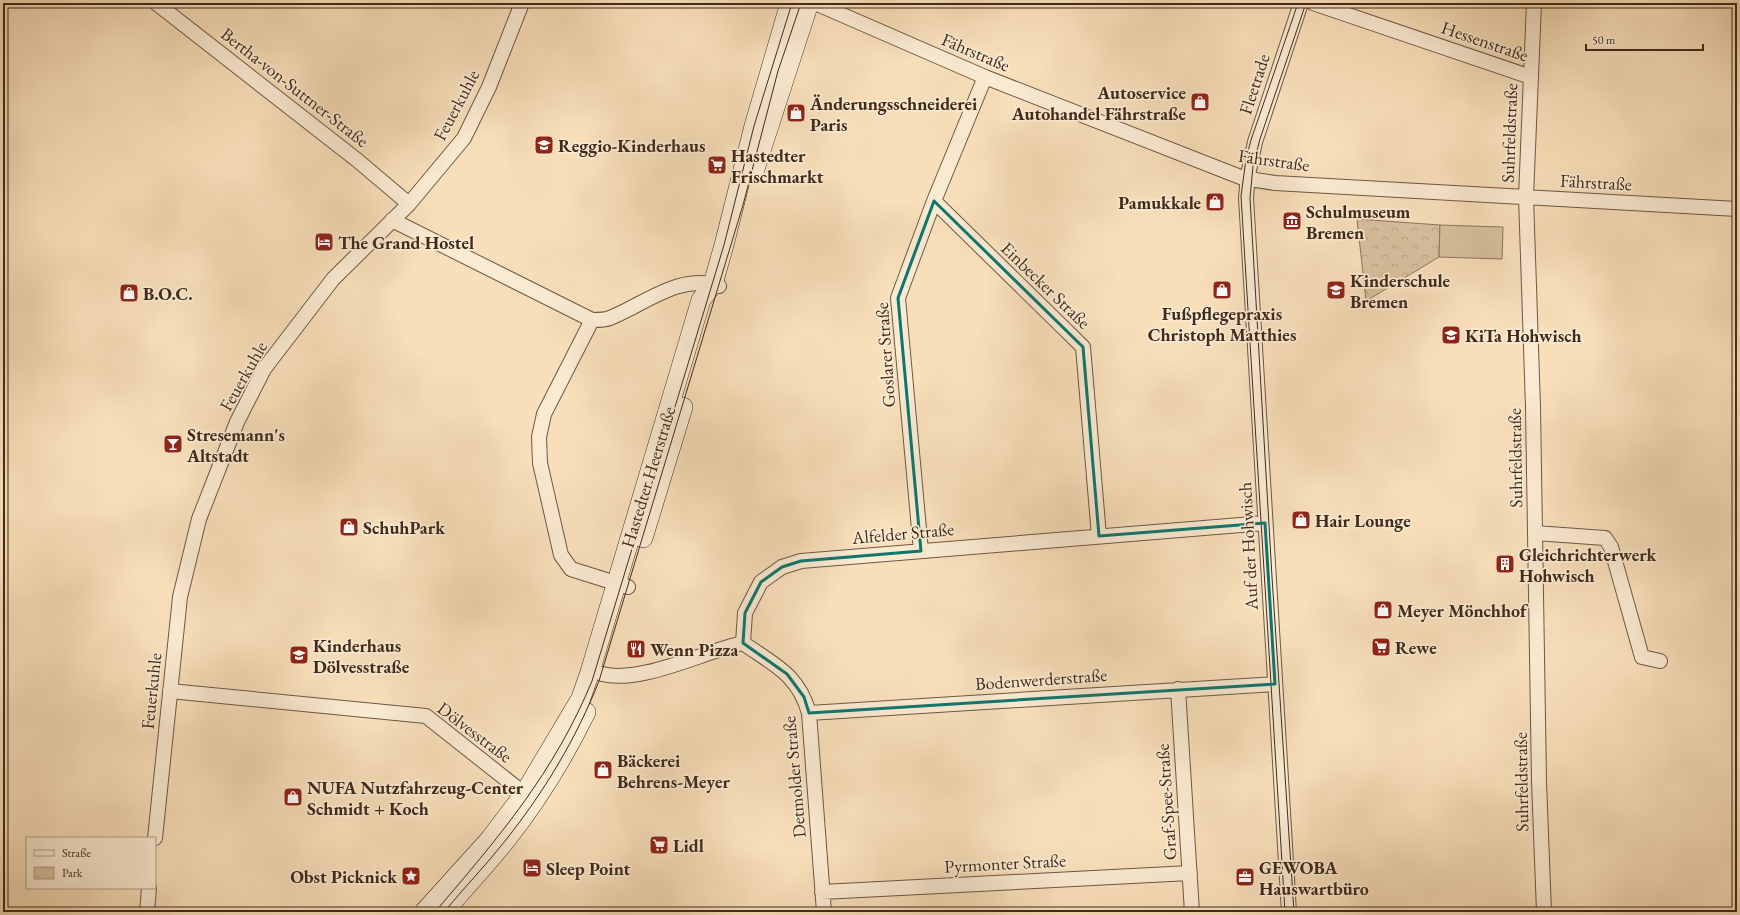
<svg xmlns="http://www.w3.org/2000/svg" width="1740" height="915" font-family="'EB Garamond',serif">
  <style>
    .park { fill: url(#park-crowns); stroke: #8c755d }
    .pitch { fill: #d9c09f; stroke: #8c755d }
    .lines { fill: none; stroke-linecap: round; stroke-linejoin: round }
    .street-casing { stroke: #6e5743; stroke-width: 16 }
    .secondary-casing { stroke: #402a1b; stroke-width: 20 }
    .street { stroke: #faead2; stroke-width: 14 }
    .secondary { stroke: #faead2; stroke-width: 19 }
    .tram { stroke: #402a1b; stroke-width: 1 }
    .marked { fill: none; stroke: #0f766e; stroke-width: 3; stroke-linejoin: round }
    .labels { text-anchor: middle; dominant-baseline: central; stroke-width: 3.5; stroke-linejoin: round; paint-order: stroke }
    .street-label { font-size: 18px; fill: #402a1b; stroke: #faead2 }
    .poi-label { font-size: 18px; font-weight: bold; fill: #402a1b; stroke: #faead2; text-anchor: start }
  </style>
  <defs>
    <pattern id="park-crowns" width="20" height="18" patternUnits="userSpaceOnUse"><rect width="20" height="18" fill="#d9c09f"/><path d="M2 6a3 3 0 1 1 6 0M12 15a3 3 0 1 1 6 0" fill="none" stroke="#bba588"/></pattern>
  </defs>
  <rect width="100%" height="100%" fill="#f8dfba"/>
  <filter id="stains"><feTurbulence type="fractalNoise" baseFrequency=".005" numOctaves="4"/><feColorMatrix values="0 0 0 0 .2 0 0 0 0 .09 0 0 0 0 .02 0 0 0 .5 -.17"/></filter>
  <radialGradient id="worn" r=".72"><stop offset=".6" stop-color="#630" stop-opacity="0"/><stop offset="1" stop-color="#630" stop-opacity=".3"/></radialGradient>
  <path class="park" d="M1357 219 1440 225 1439 257 1366 301Z"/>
  <path class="pitch" d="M1440 225 1503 227 1502 259 1439 257Z"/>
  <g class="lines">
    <g class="street-casing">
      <path id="street" d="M156 3 357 160 409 204
        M815 3 985 77 1243 178 1275 183 1737 209
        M1313 3 1531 77
        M1534 3 1526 197 1533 407 1539 781 1544 912
        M934 201 1083 347 1099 536
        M392 220 592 320
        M592 320 544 414 539 437 540 463 561 555 571 569 628 587
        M592 320C598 320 605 320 610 318 645 304 680 273 719 286
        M1535 533 1605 538 1611 547 1642 657 1660 661
        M921 551 898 298 934 201 985 77
        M743 643 745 613 761 582 782 567 801 561 1265 523
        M743 643C774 665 798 674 809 713L824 912
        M602 674C641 684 702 652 743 643
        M1178 689 1192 912
        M170 691 426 716 531 799
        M809 713 1275 684
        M155 838 180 597 199 519 237 422 264 369 333 279 409 204 464 138 489 87 522 3
        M822 892 1190 873
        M147 912 149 888
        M1289 912 1246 198 1248 175 1255 142 1301 3"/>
    </g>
    <g class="secondary-casing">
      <path id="secondary" d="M755 169 809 3
        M643 538 683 407
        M424 912 490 839 524 794 581 698 590 672 701 300 713 284 724 245 754 126 790 3
        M444 912C464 888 486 865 506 840 537 801 564 757 586 712"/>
    </g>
    <use href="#street" class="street"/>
    <use href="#secondary" class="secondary"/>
    <path class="tram" d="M435 912C499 837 554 773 592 681L724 245 754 126 792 3
      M444 912C464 888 486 865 505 841 544 792 576 739 599 681L743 205 778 71 801 3
      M1285 912 1241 196 1246 159 1251 140 1298 3
      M1294 912 1272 577 1250 198 1253 166 1260 139 1306 3"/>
  </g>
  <path class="marked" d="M934 201 1083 347 1099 536 1265 523 1275 684 809 713 804 697 787 674 743 643 745 613 761 582 782 567 801 561 921 551 898 298Z"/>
  <defs>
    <g id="shop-square" transform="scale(1)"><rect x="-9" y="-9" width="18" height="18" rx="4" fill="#8f2418" stroke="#faead2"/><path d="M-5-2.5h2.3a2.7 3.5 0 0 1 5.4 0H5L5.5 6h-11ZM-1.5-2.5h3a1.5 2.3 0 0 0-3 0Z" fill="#fff"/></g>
    <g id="school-square" transform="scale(1)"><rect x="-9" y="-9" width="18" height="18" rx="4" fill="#8f2418" stroke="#faead2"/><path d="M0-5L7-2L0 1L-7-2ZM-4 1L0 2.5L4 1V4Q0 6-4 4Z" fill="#fff"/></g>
    <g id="supermarket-square" transform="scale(1)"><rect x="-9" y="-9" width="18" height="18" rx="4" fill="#8f2418" stroke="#faead2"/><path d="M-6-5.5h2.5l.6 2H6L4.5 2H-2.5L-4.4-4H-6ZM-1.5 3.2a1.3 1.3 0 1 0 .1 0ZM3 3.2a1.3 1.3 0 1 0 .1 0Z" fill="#fff"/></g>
    <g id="museum-square" transform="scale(1)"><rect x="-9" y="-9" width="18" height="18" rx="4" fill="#8f2418" stroke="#faead2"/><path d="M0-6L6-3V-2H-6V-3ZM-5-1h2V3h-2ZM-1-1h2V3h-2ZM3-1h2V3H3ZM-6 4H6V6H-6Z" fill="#fff"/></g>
    <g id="hotel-square" transform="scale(1)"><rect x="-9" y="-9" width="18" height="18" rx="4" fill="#8f2418" stroke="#faead2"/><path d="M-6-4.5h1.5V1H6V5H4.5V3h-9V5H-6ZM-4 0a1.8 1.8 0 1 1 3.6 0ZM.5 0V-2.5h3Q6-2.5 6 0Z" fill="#fff"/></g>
    <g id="bar-square" transform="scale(1)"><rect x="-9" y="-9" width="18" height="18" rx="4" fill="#8f2418" stroke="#faead2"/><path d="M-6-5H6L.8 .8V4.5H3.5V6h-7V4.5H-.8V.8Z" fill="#fff"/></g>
    <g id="building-square" transform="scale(1)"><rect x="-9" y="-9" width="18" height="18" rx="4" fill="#8f2418" stroke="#faead2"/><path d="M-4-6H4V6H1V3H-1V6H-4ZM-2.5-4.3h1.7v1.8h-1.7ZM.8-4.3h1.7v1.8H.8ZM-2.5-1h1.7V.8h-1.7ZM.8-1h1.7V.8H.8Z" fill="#fff"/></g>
    <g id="restaurant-square" transform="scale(1)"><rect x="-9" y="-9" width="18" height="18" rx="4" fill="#8f2418" stroke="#faead2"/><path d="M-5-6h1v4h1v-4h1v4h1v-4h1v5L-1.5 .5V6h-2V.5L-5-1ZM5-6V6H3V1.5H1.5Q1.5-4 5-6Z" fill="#fff"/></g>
    <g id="sight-square" transform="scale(1)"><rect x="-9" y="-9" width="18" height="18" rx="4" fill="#8f2418" stroke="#faead2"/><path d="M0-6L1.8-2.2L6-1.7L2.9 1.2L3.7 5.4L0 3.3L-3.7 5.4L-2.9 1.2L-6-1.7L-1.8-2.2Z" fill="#fff"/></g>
    <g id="office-square" transform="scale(1)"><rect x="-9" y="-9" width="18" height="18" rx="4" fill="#8f2418" stroke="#faead2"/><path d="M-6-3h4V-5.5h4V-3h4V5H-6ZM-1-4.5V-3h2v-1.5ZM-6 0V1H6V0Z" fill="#fff"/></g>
  </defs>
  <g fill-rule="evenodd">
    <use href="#shop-square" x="1200" y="102"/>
    <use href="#shop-square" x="796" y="113"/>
    <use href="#school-square" x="544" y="145"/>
    <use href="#supermarket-square" x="717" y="165"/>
    <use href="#shop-square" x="1215" y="202"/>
    <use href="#museum-square" x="1292" y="221"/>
    <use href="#hotel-square" x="324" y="242"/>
    <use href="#shop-square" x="1222" y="290"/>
    <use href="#school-square" x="1336" y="290"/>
    <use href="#shop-square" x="129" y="293"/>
    <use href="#school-square" x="1451" y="335"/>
    <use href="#bar-square" x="173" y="444"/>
    <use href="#shop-square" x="1301" y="520"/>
    <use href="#shop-square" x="349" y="527"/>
    <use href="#building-square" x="1505" y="564"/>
    <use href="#shop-square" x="1383" y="610"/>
    <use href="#supermarket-square" x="1381" y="647"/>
    <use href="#restaurant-square" x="636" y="649"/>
    <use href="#school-square" x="299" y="655"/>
    <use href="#shop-square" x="603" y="770"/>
    <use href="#shop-square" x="293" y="797"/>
    <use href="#supermarket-square" x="659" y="845"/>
    <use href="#hotel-square" x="532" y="868"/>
    <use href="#sight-square" x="411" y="876"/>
    <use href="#office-square" x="1245" y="877"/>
  </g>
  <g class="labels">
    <g class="street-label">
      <text transform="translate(1485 41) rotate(19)">Hessenstraße</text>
      <text transform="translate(976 52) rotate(23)">Fährstraße</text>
      <text transform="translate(1254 84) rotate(-72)">Fleetrade</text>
      <text transform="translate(295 87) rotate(38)">Bertha-von-Suttner-Straße</text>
      <text transform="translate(456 105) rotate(-62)">Feuerkuhle</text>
      <text transform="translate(1509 133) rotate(-88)">Suhrfeldstraße</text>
      <text transform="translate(1274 160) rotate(8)">Fährstraße</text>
      <text transform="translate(1596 182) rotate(3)">Fährstraße</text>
      <text transform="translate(1046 285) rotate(44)">Einbecker Straße</text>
      <text transform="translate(885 355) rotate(-94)">Goslarer Straße</text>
      <text transform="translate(243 376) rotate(-60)">Feuerkuhle</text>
      <text transform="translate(1515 458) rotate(-91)">Suhrfeldstraße</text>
      <text transform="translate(648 477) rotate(-73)">Hastedter Heerstraße</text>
      <text transform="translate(903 533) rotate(-5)">Alfelder Straße</text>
      <text transform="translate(1248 546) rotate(-93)">Auf der Hohwisch</text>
      <text transform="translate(1041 679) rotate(-4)">Bodenwerderstraße</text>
      <text transform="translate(151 691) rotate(-84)">Feuerkuhle</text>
      <text transform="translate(475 732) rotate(37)">Dölvesstraße</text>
      <text transform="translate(794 777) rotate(-95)">Detmolder Straße</text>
      <text transform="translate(1521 782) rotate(-91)">Suhrfeldstraße</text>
      <text transform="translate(1166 802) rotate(-94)">Graf-Spee-Straße</text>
      <text transform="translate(1005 863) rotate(-3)">Pyrmonter Straße</text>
    </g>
    <g class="poi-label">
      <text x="1186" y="92" text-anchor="end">Autoservice<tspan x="1186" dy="21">Autohandel Fährstraße</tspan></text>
      <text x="810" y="103">Änderungsschneiderei<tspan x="810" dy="21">Paris</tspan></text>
      <text x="558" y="145">Reggio-Kinderhaus</text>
      <text x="731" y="155">Hastedter<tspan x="731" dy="21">Frischmarkt</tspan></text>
      <text x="1201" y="202" text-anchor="end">Pamukkale</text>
      <text x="1306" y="211">Schulmuseum<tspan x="1306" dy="21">Bremen</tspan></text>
      <text x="338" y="242">The Grand Hostel</text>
      <text x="1350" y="280">Kinderschule<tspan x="1350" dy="21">Bremen</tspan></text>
      <text x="143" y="293">B.O.C.</text>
      <text x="1222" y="313" text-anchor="middle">Fußpflegepraxis<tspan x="1222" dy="21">Christoph Matthies</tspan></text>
      <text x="1465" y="335">KiTa Hohwisch</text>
      <text x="187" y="434">Stresemann's<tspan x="187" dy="21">Altstadt</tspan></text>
      <text x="1315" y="520">Hair Lounge</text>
      <text x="363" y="527">SchuhPark</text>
      <text x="1519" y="554">Gleichrichterwerk<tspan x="1519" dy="21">Hohwisch</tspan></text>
      <text x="1397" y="610">Meyer Mönchhof</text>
      <text x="313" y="645">Kinderhaus<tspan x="313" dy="21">Dölvesstraße</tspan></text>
      <text x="1395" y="647">Rewe</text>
      <text x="650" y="649">Wenn Pizza</text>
      <text x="617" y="760">Bäckerei<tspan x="617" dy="21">Behrens-Meyer</tspan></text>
      <text x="307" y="787">NUFA Nutzfahrzeug-Center<tspan x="307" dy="21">Schmidt + Koch</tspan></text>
      <text x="673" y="845">Lidl</text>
      <text x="1259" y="867">GEWOBA<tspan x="1259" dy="21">Hauswartbüro</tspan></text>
      <text x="546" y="868">Sleep Point</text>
      <text x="397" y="876" text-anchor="end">Obst Picknick</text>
    </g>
  </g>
  <rect width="1740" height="915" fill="none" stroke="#f8dfba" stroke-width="16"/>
  <rect x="4" y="4" width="1732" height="907" fill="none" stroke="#402a1b" stroke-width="2"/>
  <rect x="8" y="8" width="1724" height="899" fill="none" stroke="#402a1b"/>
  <rect x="26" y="837" width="130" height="52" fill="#faead2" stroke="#b09d89"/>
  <rect x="34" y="850" width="20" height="6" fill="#faead2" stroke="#b09d89"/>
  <text x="62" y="857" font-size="12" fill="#402a1b">Straße</text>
  <rect x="34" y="867" width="20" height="12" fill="url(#park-crowns)" stroke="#b09d89"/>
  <text x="62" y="877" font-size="12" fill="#402a1b">Park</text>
  <path d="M1586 44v6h117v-6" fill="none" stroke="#402a1b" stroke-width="2"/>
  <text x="1592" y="44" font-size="12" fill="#402a1b" stroke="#faead2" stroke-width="3" paint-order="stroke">50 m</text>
  <rect width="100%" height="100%" filter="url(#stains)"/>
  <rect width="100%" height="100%" fill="url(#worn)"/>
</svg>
